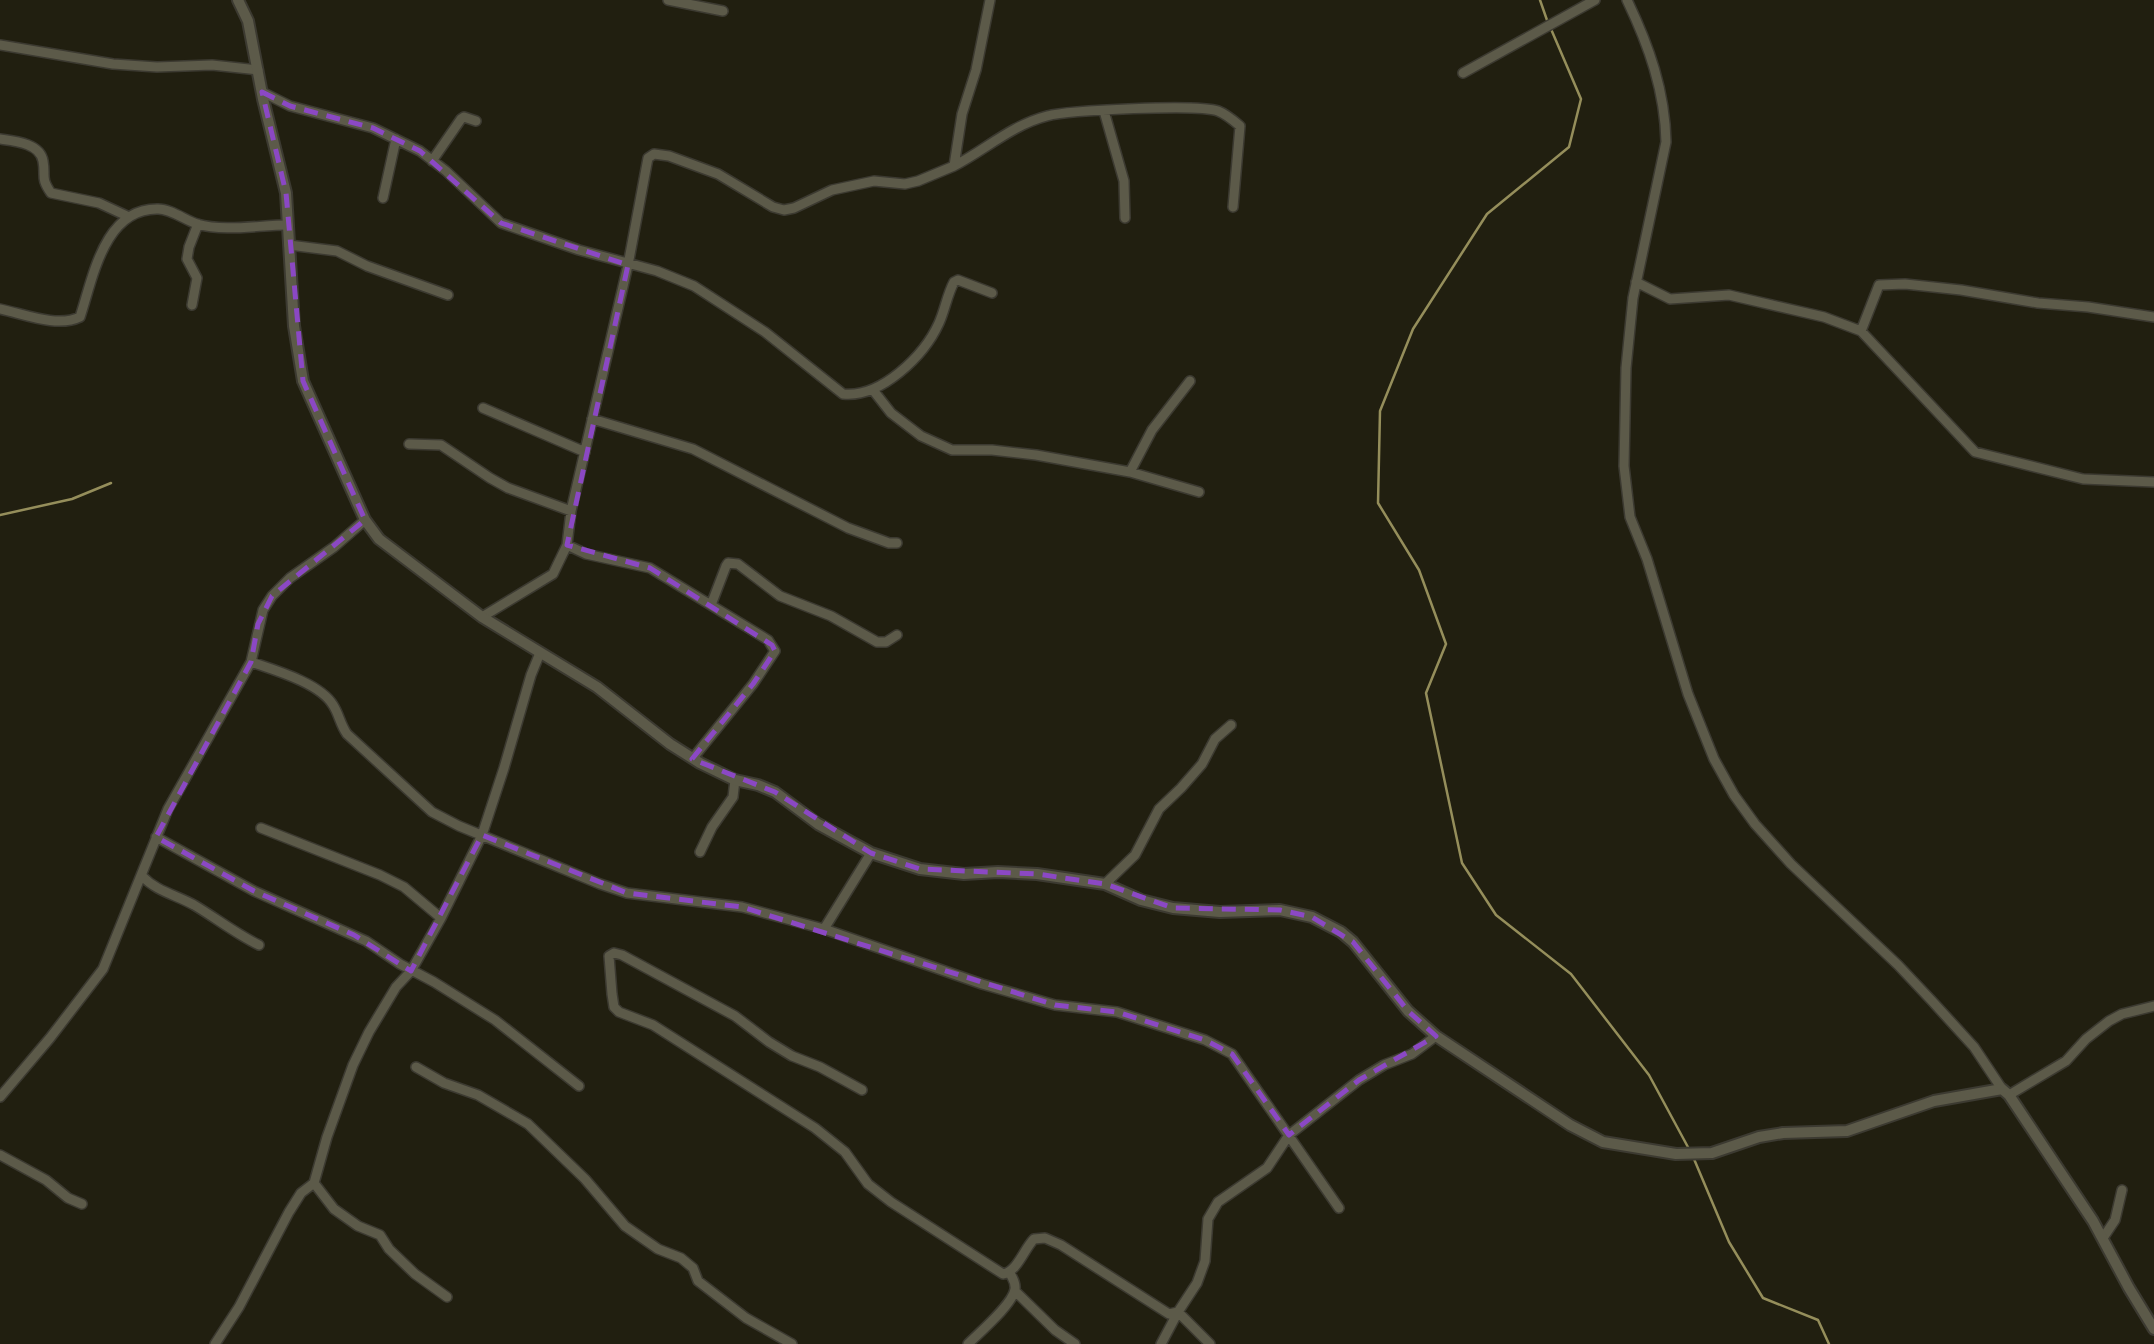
<svg xmlns="http://www.w3.org/2000/svg" width="2154" height="1344" font-family="Barlow,sans-serif">
  <style>
    .lines { fill: none; stroke-linecap: round; stroke-linejoin: round }
    .stream { stroke: #958e5b; stroke-width: 2.5 }
    .minor-casing { stroke: #3c3a31; stroke-width: 12 }
    .tertiary-casing { stroke: #3c3a31; stroke-width: 14 }
    .minor { stroke: #5c5a49; stroke-width: 9 }
    .tertiary { stroke: #5c5a49; stroke-width: 10 }
    .marked { fill: none; stroke: #8b48c4; stroke-width: 5; stroke-dasharray: 14 9; stroke-linejoin: round }
  </style>
  <rect width="100%" height="100%" fill="#211f10"/>
  <g class="lines">
    <path class="stream" d="M1540 0 1548 23
      M1551 29 1581 99 1569 147 1487 214 1413 329 1380 411 1378 503 1419 570 1446 644 1426 693 1462 863 1496 915 1571 974 1649 1075 1689 1149
      M0 515 72 499 111 483
      M1694 1159 1729 1242 1763 1298 1818 1320 1829 1344"/>
    <g class="minor-casing">
      <path id="minor" d="M668 0 723 11
        M990 0 976 70 962 114 954 166C985 150 1012 125 1047 116 1069 110 1199 104 1218 111 1226 114 1233 120 1240 126L1233 207
        M1627 0C1649 46 1665 91 1666 142L1633 298 1626 368 1624 466 1630 517 1647 559 1688 694 1714 759 1734 795 1755 824 1791 864 1898 965 1932 1001 1974 1047 2002 1089
        M0 45 113 64 157 67 212 65 258 70
        M1463 73 1595 0
        M262 92 290 106 373 128 420 151 446 171 501 223 579 250 657 271 694 286 765 332 843 394C881 398 924 356 939 323 945 310 947 295 954 282L958 280 992 293
        M1104 111 1124 181 1125 218
        M0 139C14 141 40 143 43 161 46 177 40 177 51 193L99 203 127 216
        M432 161 461 119 464 117 476 121
        M383 198 396 139
        M289 245 337 251 367 266 448 295
        M1636 282 1670 299 1729 295 1824 317 1861 331 1975 452 2083 479 2154 482
        M192 305 197 278 187 259 189 247 198 224
        M0 309C24 314 57 328 80 317 93 278 104 208 158 209 171 209 185 220 197 224 225 232 259 225 288 225
        M1861 331 1879 285 1905 284 1961 290 2038 303 2088 307 2154 317
        M873 390 891 413 921 436 952 450H992L1036 455 1130 472 1199 492
        M483 408 585 452
        M592 419 693 449 848 528 889 543H897
        M409 444 441 445 490 478 508 488 571 511
        M1130 472 1152 430 1190 381
        M567 545 586 554 650 568 768 640 775 651 753 684 693 758
        M711 605 726 566 728 563 738 564 780 596 831 616 877 642H886L897 635
        M482 617 553 574 567 545 571 511 628 265 648 158 654 154 669 156 718 174 773 207 784 210 794 208 832 190 874 181 905 184 918 181 954 166
        M251 662C274 670 320 683 333 705 339 714 340 724 347 734L432 812 459 826 600 884 627 893 742 907 824 929 982 984 1055 1005 1117 1012 1205 1040 1232 1054 1339 1208
        M261 828 380 875 404 887 441 918
        M156 837 254 891 366 941 400 964 434 982 495 1020 579 1086
        M700 852 712 827 733 797 735 780
        M142 876C156 891 176 895 194 905 216 918 236 934 259 945
        M1105 884 1135 855 1159 809 1181 788 1202 764 1215 739 1231 725
        M824 929 871 853
        M416 1067 444 1083 478 1095 528 1124 585 1179 625 1226 658 1249 681 1258 693 1268 698 1281 746 1318 792 1344
        M862 1090 820 1067 792 1056 769 1042 735 1016 622 955 614 953 609 956 612 994 614 1007 619 1012 653 1025 815 1128 845 1152 868 1184 891 1202 1003 1274C1017 1272 1024 1249 1034 1239L1045 1238 1061 1245 1169 1314 1178 1312 1197 1283 1205 1261 1208 1219 1218 1202 1267 1168 1289 1135 1359 1080 1384 1065 1412 1054 1436 1036
        M2009 1095 2066 1061 2086 1039 2109 1021 2122 1014 2154 1006
        M0 1097 50 1038 103 969 168 809 251 662 263 610 272 596 290 578 334 547 365 520
        M0 1155 46 1180 68 1198 82 1204
        M314 1183 334 1209 358 1226 380 1235 389 1249 415 1274 447 1297
        M2103 1238 2115 1220 2122 1190
        M1015 1291 1055 1330 1075 1344
        M215 1344 239 1307 289 1212 301 1193 314 1183 327 1137 353 1065 369 1032 396 987 411 971 441 918 482 835 504 768 531 675 540 653
        M968 1344C980 1332 1013 1304 1015 1289 1016 1282 1012 1278 1010 1273
        M1161 1344 1178 1312 1210 1344"/>
    </g>
    <g class="tertiary-casing">
      <path id="tertiary" d="M238 0 248 21 263 99 286 193 294 326 303 381 365 520 379 539 482 617 597 687 670 744 700 763 735 780 758 785 775 792 818 824 871 853 920 869 964 874 998 872 1037 874 1105 884 1141 900 1173 908 1220 912 1280 910 1312 917 1341 932 1353 942 1408 1011 1436 1036 1570 1125 1603 1142 1676 1154 1712 1153 1759 1137 1783 1133 1847 1131 1934 1101 2002 1089 2009 1095 2093 1221 2129 1288 2154 1329"/>
    </g>
    <use href="#minor" class="minor"/>
    <use href="#tertiary" class="tertiary"/>
  </g>
  <path class="marked" d="M262 92 290 106 373 128 420 151 501 223 628 265 567 545 650 568 772 645 775 651 753 684 692 759 775 792 871 853 920 869 1037 874 1105 884 1173 908 1280 910 1312 917 1353 942 1408 1011 1436 1036 1359 1080 1289 1135 1232 1054 1205 1040 1117 1012 1055 1005 742 907 627 893 482 835 411 971 354 935 254 891 156 837 251 662 258 624 272 596 365 520 303 381 286 193Z"/>
</svg>
